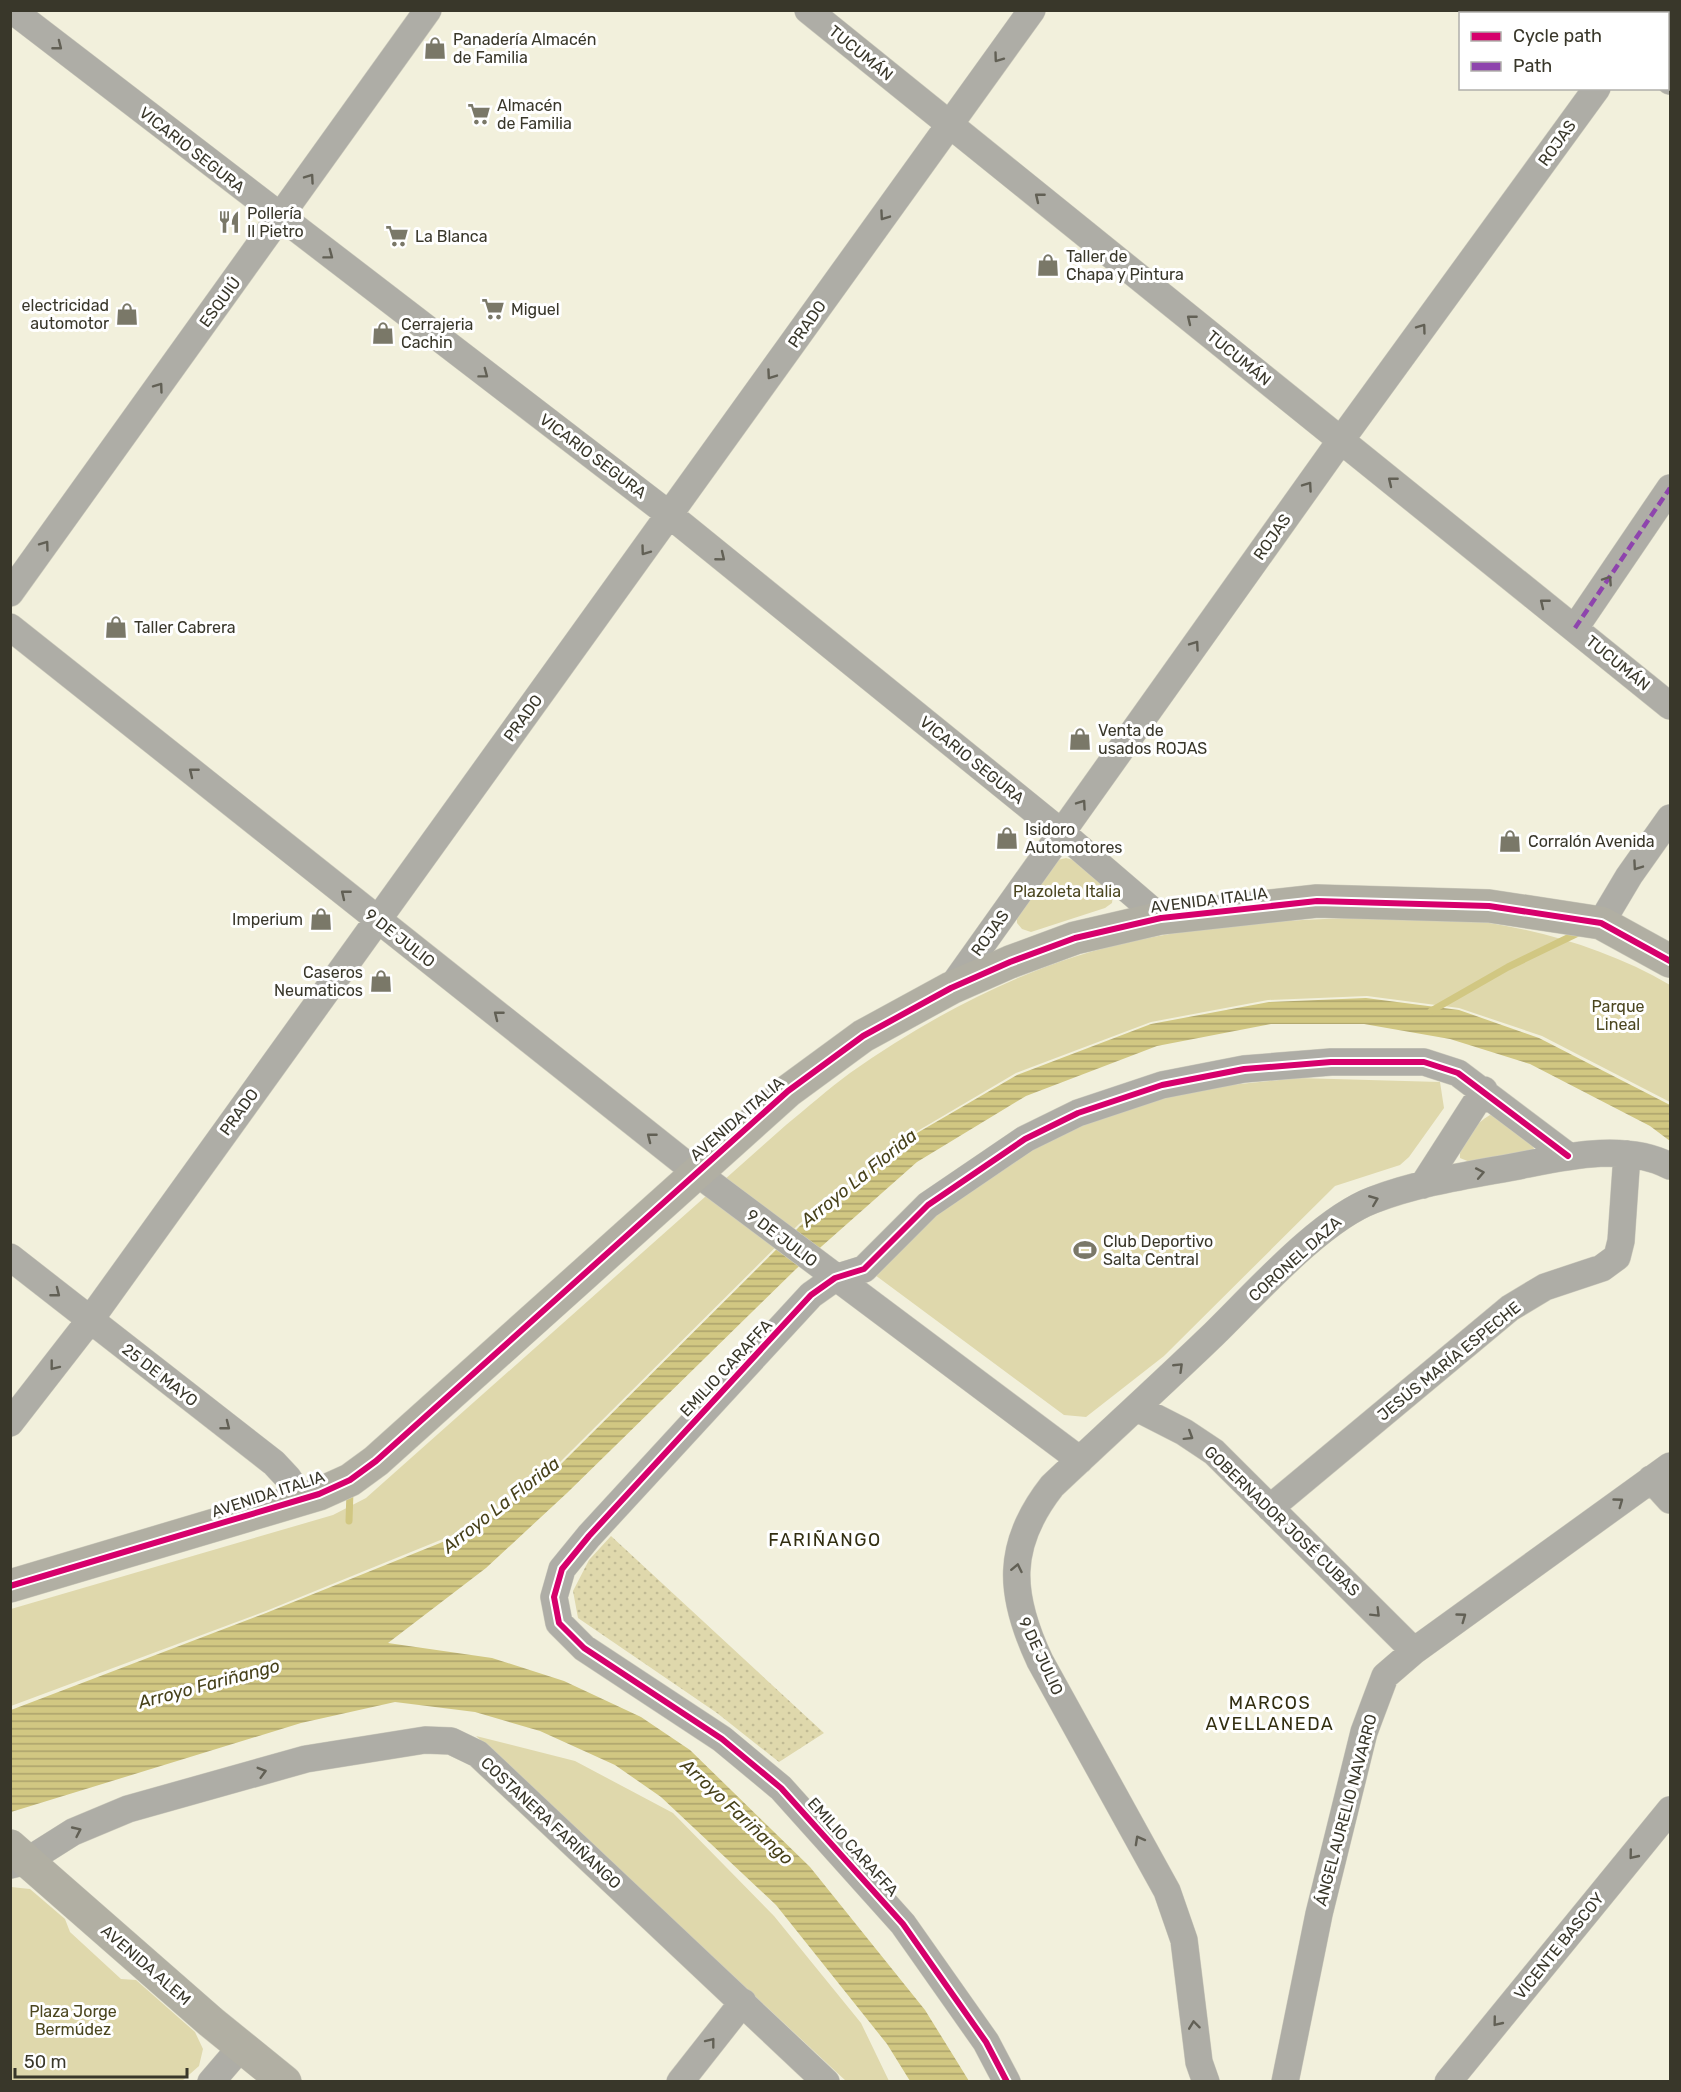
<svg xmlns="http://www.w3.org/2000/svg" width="1681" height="2092" font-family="Rubik,sans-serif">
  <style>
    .grass { fill: url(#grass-dots) }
    .park { fill: #dfd8ac }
    .water { fill: url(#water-rules) }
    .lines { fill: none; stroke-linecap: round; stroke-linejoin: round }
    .stream { stroke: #d1c782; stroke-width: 7 }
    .minor-casing { stroke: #cfcdbe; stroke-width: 28 }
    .major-casing { stroke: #cfcdbe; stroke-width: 34 }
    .minor { stroke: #aeada6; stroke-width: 27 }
    .major { stroke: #b1afa3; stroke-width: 33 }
    .quiet { stroke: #8e44ad; stroke-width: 4.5; stroke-dasharray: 9 4.5; stroke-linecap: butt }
    .cycleway-casing { stroke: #fff; stroke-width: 10 }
    .cycleway { stroke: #d6006c; stroke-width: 6 }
    .oneway { stroke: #626055 }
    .labels { text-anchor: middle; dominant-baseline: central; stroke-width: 6; stroke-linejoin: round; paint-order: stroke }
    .poi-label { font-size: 16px; fill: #39372a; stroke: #fff; text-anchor: start }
    .street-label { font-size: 16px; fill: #39372a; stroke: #fff }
    .park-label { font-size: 16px; fill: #4b461f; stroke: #fff }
    .water-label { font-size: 18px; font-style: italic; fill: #47411a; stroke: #fff }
    .neighbourhood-label { font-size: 18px; letter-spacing: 1.5px; fill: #322e10; stroke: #fff }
  </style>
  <defs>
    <pattern id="grass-dots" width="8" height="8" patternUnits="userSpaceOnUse" patternTransform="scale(1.5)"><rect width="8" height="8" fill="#dfd8ac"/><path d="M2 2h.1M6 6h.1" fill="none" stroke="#c0ba94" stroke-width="1.8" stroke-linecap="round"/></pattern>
    <pattern id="water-rules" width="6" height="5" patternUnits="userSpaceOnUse" patternTransform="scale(1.5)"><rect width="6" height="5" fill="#d1c782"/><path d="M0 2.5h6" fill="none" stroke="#aba26b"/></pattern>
  </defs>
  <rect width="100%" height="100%" fill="#f2f0dc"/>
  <path class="grass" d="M611 1536 824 1733 779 1762 717 1713 578 1618 573 1591 589 1560Z"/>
  <path class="park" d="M1066 858 1073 860 1113 894 1112 903 1105 908 1031 932 1022 929 1017 923V914L1058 860Z
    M1401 917C1428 919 1457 918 1484 922 1548 932 1614 952 1670 985V1102L1542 1036 1459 1008 1367 996 1268 1000 1151 1022 1016 1073 904 1139 799 1224 550 1472 470 1528 266 1611 11 1706V1609L333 1515 366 1498 786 1125C807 1108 828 1089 850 1073 935 1013 1035 961 1138 940 1224 922 1313 918 1401 917Z
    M1298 1078 1440 1082 1444 1108 1409 1157 1400 1165 1335 1186 1164 1356 1086 1417 1064 1415 875 1275C891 1258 905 1240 922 1225 999 1158 1095 1112 1194 1091 1228 1084 1264 1082 1298 1078Z
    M1490 1115C1505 1119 1530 1133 1534 1149L1470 1162 1460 1158C1459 1141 1475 1124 1490 1115Z
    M476 1736 575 1761 673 1813 774 1916 861 2023 889 2081H846Z
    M11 1887 30 1889 65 1919 70 1932 121 1979 136 1980 195 2032 203 2049 199 2066 182 2081H11Z"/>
  <path class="water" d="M1366 998 1459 1010 1539 1038 1670 1105V1141L1650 1126 1530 1064 1450 1039 1364 1024H1271L1157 1046 1026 1096 917 1162 796 1269 567 1493 486 1568 388 1643 492 1658 564 1681 641 1717 690 1750 810 1867 925 2010 969 2081H910L887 2044 776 1905 661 1797 615 1765 540 1731 475 1712 395 1702 301 1723 11 1812V1710L266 1613 470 1531 551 1474 800 1226 905 1140 1017 1075 1151 1024 1269 1002Z"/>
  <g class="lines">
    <path class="stream" d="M1431 1011 1508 967 1580 932
      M349 1521 350 1491"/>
    <g class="minor-casing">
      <path id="minor" d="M12 10 671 516 1062 833 1161 918
        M808 10 1670 706
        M1583 10 1587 14
        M1651 14 1654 10
        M1668 78 1670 81
        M10 593 428 10
        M10 627 697 1173 1080 1460
        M1575 628 1670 488
        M1601 923 1629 876 1670 818
        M951 988 1341 440 1597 88
        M1423 1185 1484 1090
        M10 1257 274 1463 288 1478 302 1500
        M1137 1408 1184 1432 1214 1452 1414 1651
        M10 1423 90 1320 1032 10
        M1651 1479 1670 1500
        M1270 1508 1510 1308 1545 1287 1602 1268 1617 1257 1621 1241 1627 1154
        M10 1865 27 1861 73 1832 128 1809 306 1759 425 1740 451 1741 478 1754 826 2082
        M211 2082 241 2047
        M680 2082 743 2002
        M1007 2082 986 2042 903 1924 781 1788 722 1739 584 1648 559 1623 554 1597 562 1569 589 1536 811 1295 835 1278 864 1269 928 1205 1025 1139 1078 1113 1162 1085 1244 1069 1331 1062H1424L1458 1073 1568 1156
        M1206 2082 1199 2062 1184 1940 1167 1891 1040 1661C1009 1595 1005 1546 1052 1486 1106 1435 1161 1385 1214 1334 1256 1293 1320 1220 1373 1200 1422 1181 1477 1174 1528 1164 1573 1155 1628 1144 1670 1166
        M1285 2082 1319 1914 1364 1732 1385 1676 1414 1651 1670 1466
        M1448 2082 1670 1810"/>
    </g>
    <g class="major-casing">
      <path id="major" d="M10 1586 319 1494 350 1480 376 1461 788 1091 863 1036 951 988 1010 962 1075 938 1161 918 1317 901 1489 906 1601 923 1670 961
        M10 1846 211 2022 285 2082"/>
    </g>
    <use href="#minor" class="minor"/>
    <use href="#major" class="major"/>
    <path class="quiet" d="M1575 628 1670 488"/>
    <g class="cycleway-casing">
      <path id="cycleway" d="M10 1586 319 1494 350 1480 376 1461 788 1091 863 1036 951 988 1010 962 1075 938 1161 918 1317 901 1489 906 1601 923 1670 961
        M1007 2082 986 2042 903 1924 781 1788 722 1739 584 1648 559 1623 554 1597 562 1569 589 1536 811 1295 835 1278 864 1269 928 1205 1025 1139 1078 1113 1162 1085 1244 1069 1331 1062H1424L1458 1073 1568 1156"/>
    </g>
    <use href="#cycleway" class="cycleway"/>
  </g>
  <defs><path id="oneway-chevron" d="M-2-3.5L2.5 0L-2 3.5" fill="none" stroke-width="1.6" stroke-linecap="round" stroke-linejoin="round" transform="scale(1.5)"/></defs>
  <g class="oneway">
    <use href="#oneway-chevron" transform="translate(58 46) rotate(38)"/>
    <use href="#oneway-chevron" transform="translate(998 58) rotate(126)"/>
    <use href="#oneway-chevron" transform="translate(310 178) rotate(-55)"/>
    <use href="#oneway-chevron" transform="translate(1039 197) rotate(-141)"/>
    <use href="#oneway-chevron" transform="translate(884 216) rotate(125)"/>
    <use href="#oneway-chevron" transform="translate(329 255) rotate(37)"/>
    <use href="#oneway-chevron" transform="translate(1191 319) rotate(-141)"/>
    <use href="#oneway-chevron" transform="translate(1422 328) rotate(-54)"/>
    <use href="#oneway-chevron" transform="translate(484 374) rotate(37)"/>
    <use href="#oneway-chevron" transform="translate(771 375) rotate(125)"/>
    <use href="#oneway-chevron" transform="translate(159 387) rotate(-54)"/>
    <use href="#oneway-chevron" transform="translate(1392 481) rotate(-141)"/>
    <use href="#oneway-chevron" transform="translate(1308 486) rotate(-55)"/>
    <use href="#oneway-chevron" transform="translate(45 545) rotate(-54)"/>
    <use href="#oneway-chevron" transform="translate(645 551) rotate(126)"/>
    <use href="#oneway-chevron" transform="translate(721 557) rotate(39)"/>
    <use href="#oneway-chevron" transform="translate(1608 580) rotate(-56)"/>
    <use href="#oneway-chevron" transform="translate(1544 603) rotate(-141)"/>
    <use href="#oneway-chevron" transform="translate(1195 645) rotate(-55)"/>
    <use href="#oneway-chevron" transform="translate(193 772) rotate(-141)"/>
    <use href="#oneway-chevron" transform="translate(1082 804) rotate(-55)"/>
    <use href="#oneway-chevron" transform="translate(1637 866) rotate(125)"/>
    <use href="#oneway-chevron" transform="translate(345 894) rotate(-141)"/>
    <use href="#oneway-chevron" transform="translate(498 1015) rotate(-142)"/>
    <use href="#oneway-chevron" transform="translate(651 1137) rotate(-142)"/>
    <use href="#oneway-chevron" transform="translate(1480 1173) rotate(-11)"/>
    <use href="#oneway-chevron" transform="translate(1374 1200) rotate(-22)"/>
    <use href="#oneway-chevron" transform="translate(56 1293) rotate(38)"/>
    <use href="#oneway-chevron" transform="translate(54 1366) rotate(128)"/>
    <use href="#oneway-chevron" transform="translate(1179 1367) rotate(-44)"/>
    <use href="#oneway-chevron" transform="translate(226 1426) rotate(38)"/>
    <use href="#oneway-chevron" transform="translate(1189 1436) rotate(32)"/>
    <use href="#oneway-chevron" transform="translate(1619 1502) rotate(-36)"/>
    <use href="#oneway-chevron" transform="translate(1017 1568) rotate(-78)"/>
    <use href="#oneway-chevron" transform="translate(1376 1613) rotate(45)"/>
    <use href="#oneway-chevron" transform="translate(1462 1617) rotate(-36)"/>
    <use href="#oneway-chevron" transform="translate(262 1772) rotate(-16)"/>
    <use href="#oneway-chevron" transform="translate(77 1831) rotate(-25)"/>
    <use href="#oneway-chevron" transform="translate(1139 1840) rotate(-119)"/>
    <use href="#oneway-chevron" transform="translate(1633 1855) rotate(129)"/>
    <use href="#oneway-chevron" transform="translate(1497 2022) rotate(129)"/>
    <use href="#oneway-chevron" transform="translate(1194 2025) rotate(-97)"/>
    <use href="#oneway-chevron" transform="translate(711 2042) rotate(-52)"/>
  </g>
  <defs>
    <g id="shop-bare" transform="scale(1.8)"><path d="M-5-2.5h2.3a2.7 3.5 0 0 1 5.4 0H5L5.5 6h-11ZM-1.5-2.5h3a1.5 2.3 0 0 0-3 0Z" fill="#7a7868" stroke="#fff" stroke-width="2.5" paint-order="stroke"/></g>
    <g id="supermarket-bare" transform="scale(1.8)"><path d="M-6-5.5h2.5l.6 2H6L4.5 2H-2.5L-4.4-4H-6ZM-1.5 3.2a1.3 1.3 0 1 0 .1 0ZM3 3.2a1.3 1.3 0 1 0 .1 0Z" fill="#7a7868" stroke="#fff" stroke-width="2.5" paint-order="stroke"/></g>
    <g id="restaurant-bare" transform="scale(1.8)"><path d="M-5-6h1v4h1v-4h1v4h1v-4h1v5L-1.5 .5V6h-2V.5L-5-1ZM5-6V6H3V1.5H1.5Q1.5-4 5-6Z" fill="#7a7868" stroke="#fff" stroke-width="2.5" paint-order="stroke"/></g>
    <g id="stadium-bare" transform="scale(1.8)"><path d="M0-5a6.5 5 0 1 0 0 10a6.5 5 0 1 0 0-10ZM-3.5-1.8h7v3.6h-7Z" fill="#7a7868" stroke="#fff" stroke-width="2.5" paint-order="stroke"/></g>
  </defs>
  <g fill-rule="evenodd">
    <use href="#shop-bare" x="435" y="48"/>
    <use href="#supermarket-bare" x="479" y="114"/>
    <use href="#restaurant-bare" x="229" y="222"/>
    <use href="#supermarket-bare" x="397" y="236"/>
    <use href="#shop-bare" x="1048" y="265"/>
    <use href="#supermarket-bare" x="493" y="309"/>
    <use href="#shop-bare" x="127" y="314"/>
    <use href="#shop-bare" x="383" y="333"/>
    <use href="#shop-bare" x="116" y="627"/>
    <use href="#shop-bare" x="1080" y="739"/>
    <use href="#shop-bare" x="1007" y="838"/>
    <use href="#shop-bare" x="1510" y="841"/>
    <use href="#shop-bare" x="321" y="919"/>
    <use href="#shop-bare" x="381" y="981"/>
    <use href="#stadium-bare" x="1085" y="1250"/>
  </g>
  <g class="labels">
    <g class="poi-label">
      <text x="453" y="39">Panadería Almacén<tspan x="453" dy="18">de Familia</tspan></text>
      <text x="497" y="105">Almacén<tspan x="497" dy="18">de Familia</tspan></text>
      <text x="247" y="213">Pollería<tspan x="247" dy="18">Il Pietro</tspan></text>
      <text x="415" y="236">La Blanca</text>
      <text x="1066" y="256">Taller de<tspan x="1066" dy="18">Chapa y Pintura</tspan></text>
      <text x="109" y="305" text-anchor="end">electricidad<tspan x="109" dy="18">automotor</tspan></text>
      <text x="511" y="309">Miguel</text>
      <text x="401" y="324">Cerrajeria<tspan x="401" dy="18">Cachin</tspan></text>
      <text x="134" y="627">Taller Cabrera</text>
      <text x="1098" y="730">Venta de<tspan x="1098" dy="18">usados ROJAS</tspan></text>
      <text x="1025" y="829">Isidoro<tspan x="1025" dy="18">Automotores</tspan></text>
      <text x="1528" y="841">Corralón Avenida</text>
      <text x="303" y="919" text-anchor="end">Imperium</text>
      <text x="363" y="972" text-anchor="end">Caseros<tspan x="363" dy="18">Neumaticos</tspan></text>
      <text x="1103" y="1241">Club Deportivo<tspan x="1103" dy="18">Salta Central</tspan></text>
    </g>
    <g class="street-label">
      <text transform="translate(861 53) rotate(39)">TUCUMÁN</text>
      <text transform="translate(1557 143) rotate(-54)">ROJAS</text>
      <text transform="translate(192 150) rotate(38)">VICARIO SEGURA</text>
      <text transform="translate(220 302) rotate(-54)">ESQUIÚ</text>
      <text transform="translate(807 324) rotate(-55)">PRADO</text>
      <text transform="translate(1239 358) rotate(39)">TUCUMÁN</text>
      <text transform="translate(593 456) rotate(37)">VICARIO SEGURA</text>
      <text transform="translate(1272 537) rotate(-55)">ROJAS</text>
      <text transform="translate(1618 663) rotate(39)">TUCUMÁN</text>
      <text transform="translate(523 718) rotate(-54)">PRADO</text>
      <text transform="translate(972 760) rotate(39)">VICARIO SEGURA</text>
      <text transform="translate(1209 900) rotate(-7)">AVENIDA ITALIA</text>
      <text transform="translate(990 933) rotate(-54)">ROJAS</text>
      <text transform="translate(400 938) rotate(38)">9 DE JULIO</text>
      <text transform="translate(239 1112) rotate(-54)">PRADO</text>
      <text transform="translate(737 1119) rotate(-41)">AVENIDA ITALIA</text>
      <text transform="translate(782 1238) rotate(37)">9 DE JULIO</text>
      <text transform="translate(1295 1259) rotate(-42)">CORONEL DAZA</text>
      <text transform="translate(1449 1361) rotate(-39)">JESÚS MARÍA ESPECHE</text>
      <text transform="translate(726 1368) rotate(-47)">EMILIO CARAFFA</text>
      <text transform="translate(160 1375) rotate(38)">25 DE MAYO</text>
      <text transform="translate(268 1494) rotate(-18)">AVENIDA ITALIA</text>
      <text transform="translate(1282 1521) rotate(44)">GOBERNADOR JOSÉ CUBAS</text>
      <text transform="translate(1041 1656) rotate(65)">9 DE JULIO</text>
      <text transform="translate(1346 1810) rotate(-75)">ÁNGEL AURELIO NAVARRO</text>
      <text transform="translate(551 1823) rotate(43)">COSTANERA FARIÑANGO</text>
      <text transform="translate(853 1847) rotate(48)">EMILIO CARAFFA</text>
      <text transform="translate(1559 1946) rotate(-51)">VICENTE BASCOY</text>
      <text transform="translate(146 1965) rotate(41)">AVENIDA ALEM</text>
    </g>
    <g class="park-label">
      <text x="1067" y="891">Plazoleta Italia</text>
      <text x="1618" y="1006">Parque<tspan x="1618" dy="18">Lineal</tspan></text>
      <text x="73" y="2011">Plaza Jorge<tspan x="73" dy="18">Bermúdez</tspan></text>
    </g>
    <g class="water-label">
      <text transform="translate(859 1178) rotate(-39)">Arroyo La Florida</text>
      <text transform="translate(501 1505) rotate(-38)">Arroyo La Florida</text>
      <text transform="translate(209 1684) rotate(-15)">Arroyo Fariñango</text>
      <text transform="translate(737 1812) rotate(43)">Arroyo Fariñango</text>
    </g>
    <g class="neighbourhood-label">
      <text x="825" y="1540">FARIÑANGO</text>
      <text x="1270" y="1703">MARCOS<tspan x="1270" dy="21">AVELLANEDA</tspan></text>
    </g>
  </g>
  <rect width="1681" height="2092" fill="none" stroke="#39372a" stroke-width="24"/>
  <rect x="1459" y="12" width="210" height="78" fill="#ffffff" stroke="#b0afaa" stroke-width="1.5"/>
  <rect x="1471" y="32" width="30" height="9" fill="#d6006c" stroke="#b0afaa" stroke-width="1.5"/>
  <text x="1513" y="42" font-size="18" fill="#39372a">Cycle path</text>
  <rect x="1471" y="62" width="30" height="9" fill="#8e44ad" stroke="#b0afaa" stroke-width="1.5"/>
  <text x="1513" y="72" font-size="18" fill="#39372a">Path</text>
  <path d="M15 2068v9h172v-9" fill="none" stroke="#39372a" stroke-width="3"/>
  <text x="24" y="2068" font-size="18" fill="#39372a" stroke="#ffffff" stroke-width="4.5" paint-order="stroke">50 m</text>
</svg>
